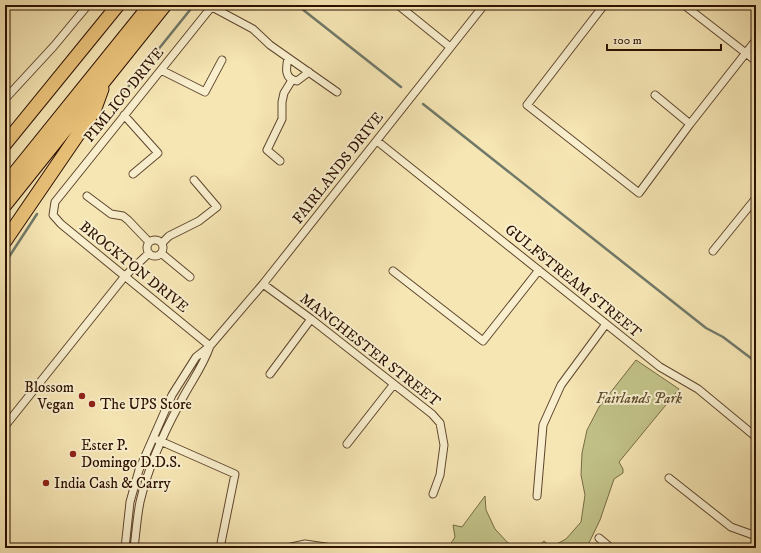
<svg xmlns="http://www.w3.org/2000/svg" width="761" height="553" font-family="'IM FELL DW Pica',serif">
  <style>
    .green { fill: #c2c389; stroke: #776a44 }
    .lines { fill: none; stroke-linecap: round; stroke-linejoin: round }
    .stream { stroke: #707969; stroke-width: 2.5 }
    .street-casing { stroke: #5e462d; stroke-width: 9 }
    .highway-casing { stroke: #2c1000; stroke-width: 15 }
    .street { stroke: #f9efce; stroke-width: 7 }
    .highway { stroke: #ebc37a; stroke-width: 13 }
    .poi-dot { fill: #8f2418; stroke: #f9efce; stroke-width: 1.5 }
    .labels { text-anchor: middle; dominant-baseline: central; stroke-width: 4; stroke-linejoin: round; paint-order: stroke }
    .street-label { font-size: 15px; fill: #2c1000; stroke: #f9efce }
    .poi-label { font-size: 15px; fill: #2c1000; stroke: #f9efce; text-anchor: start }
    .park-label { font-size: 15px; font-style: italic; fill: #604f30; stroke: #f9efce }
  </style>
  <rect width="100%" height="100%" fill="#f6e6b4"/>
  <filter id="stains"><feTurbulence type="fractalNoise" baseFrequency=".005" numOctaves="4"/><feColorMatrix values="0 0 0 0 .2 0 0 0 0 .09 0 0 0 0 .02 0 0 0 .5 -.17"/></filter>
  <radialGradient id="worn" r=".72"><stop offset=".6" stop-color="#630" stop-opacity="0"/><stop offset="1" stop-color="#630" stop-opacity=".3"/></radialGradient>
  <path class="green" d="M636 360 679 389 619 462 623 469V473L614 479 600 520 587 547 536 548 544 541 551 547 566 539 581 522 585 495 581 475 582 453 587 430 599 407Z
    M485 496 486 510 495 529 508 543 524 548H448L455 537 453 525 462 527Z"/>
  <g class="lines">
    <path class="stream" d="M297 5 401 87
      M120 97 194 5
      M423 104 706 328 723 337 756 362
      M5 263 37 214"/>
    <g class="street-casing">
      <path id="street" d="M398 5 450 47
        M604 5 527 105 639 193 690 124 756 40
        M684 5 756 61
        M212 7 253 29 270 45 337 92
        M288 58C286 68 284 79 297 81L309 72
        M161 70 205 92 222 60
        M655 95 690 124
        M5 99 54 46 88 5
        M124 115 158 153 133 174
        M377 141 660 367 698 389 756 437
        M280 161 267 150 282 119V102L284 93 292 80
        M87 196 111 214 123 216 128 220 149 242
        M147 248a8 8 0 1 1 16 0a8 8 0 1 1-16 0Z
        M162 243 169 236 199 221 217 207 194 180
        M713 251 756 198
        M161 253 190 277
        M393 271 483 341 539 270
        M263 284 311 319 432 414 440 423 444 445 440 475 433 494
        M210 346 61 224 53 215 55 202 213 5
        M270 374 311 319
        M5 426 125 276 149 253
        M158 440 235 474 220 548
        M347 444 394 384
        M669 478 731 527 756 536
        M537 496 543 425 561 385 606 324
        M599 538 611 548
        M125 548 130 502 139 470 172 395 196 357 210 346 263 284 484 5
        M134 548C136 533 137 517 140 502 148 468 163 434 180 403 190 383 203 367 210 346
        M287 548 305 544 332 548"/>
    </g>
    <g class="highway-casing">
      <path id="highway" d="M5 144 118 5
        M5 185 150 5
        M5 205 165 5
        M5 241 94 111 102 89"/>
    </g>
    <use href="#street" class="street"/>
    <use href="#highway" class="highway"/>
  </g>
  <g class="poi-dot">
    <circle cx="82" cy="396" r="4"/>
    <circle cx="92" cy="404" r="4"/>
    <circle cx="73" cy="454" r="4"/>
    <circle cx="46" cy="483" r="4"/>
  </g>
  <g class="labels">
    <g class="street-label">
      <text transform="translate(124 95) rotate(-51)">PIMLICO DRIVE</text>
      <text transform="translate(338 168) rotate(-52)">FAIRLANDS DRIVE</text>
      <text transform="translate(134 267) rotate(39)">BROCKTON DRIVE</text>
      <text transform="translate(573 281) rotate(39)">GULFSTREAM STREET</text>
      <text transform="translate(370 350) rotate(38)">MANCHESTER STREET</text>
    </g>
    <g class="poi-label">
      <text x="74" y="387" text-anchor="end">Blossom<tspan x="74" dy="17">Vegan</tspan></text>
      <text x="100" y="404">The UPS Store</text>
      <text x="81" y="445">Ester P.<tspan x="81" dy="17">Domingo D.D.S.</tspan></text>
      <text x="54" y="483">India Cash &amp; Carry</text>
    </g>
    <g class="park-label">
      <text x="639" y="398">Fairlands Park</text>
    </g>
  </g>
  <rect width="761" height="553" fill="none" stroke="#f6e6b4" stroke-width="20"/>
  <rect x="6" y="6" width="749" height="541" fill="none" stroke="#2c1000" stroke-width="2"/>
  <rect x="10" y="10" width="741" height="533" fill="none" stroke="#2c1000"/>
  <path d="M607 44v6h114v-6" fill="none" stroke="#2c1000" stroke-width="2"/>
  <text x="613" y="44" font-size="12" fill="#2c1000" stroke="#f9efce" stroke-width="3" paint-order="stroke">100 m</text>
  <rect width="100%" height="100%" filter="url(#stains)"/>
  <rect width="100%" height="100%" fill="url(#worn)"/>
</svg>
